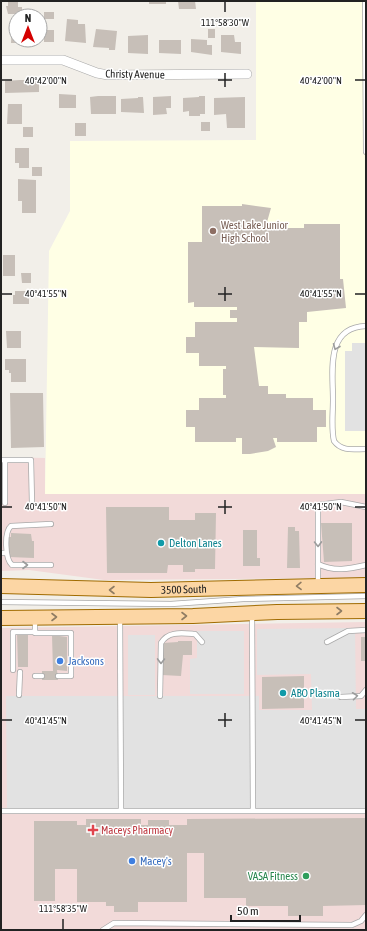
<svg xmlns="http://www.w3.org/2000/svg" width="367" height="931" font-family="'Asap Condensed',sans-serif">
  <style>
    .commercial { fill: #f2dad9 }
    .education { fill: #ffffe5 }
    .parking { fill: #e2e2e2 }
    .building { fill: #c7bfb8 }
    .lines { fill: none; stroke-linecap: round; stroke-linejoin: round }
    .service-casing { stroke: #a9a9a9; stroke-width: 6 }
    .minor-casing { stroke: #a9a9a9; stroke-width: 10 }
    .primary-casing { stroke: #a06b00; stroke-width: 16 }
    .service { stroke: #fff; stroke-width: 4.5 }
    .minor { stroke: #fff; stroke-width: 9 }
    .primary { stroke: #fcd6a4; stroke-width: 14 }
    .oneway { stroke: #9c9c9c }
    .oneway2 { stroke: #8f7c63 }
    .ticks { fill: none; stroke: #222; stroke-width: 1.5 }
    .education-dot { fill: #8d6e63; stroke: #fff; stroke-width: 1.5 }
    .culture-dot { fill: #0f9aa8; stroke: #fff; stroke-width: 1.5 }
    .shop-dot { fill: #3f7fe0; stroke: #fff; stroke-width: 1.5 }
    .health-dot { fill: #e0444e; stroke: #fff; stroke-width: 1.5 }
    .leisure-dot { fill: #2e9e5b; stroke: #fff; stroke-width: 1.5 }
    .labels { text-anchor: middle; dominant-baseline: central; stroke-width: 3; stroke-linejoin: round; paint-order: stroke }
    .street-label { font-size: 11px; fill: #222; stroke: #fff }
    .education-label { font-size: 11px; fill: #785e54; stroke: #fff; text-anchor: start }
    .culture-label { font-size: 11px; fill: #0d838f; stroke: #fff; text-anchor: start }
    .shop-label { font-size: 11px; fill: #366cbe; stroke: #fff; text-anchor: start }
    .health-label { font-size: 11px; fill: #be3a42; stroke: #fff; text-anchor: start }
    .leisure-label { font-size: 11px; fill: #27864d; stroke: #fff; text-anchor: end }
    .ticks-label { font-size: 10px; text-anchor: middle; fill: #222; stroke: #fff; stroke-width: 3; stroke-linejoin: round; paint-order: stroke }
  </style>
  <rect width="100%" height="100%" fill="#f2efe9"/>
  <path class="commercial" d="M1 457 45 458V494H366V578L104 580 29 570 1 571Z
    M366 622V928L364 930H1V628Z"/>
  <path class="education" d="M256 1H366V494H45L49 251 70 211V141L256 140Z"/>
  <path class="parking" d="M352 343H366V431H345V351H352Z
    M355 628 356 709H366V810H7L6 696H259V710H312L311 674 257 675V629Z
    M197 631H244V694H190V659L197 658Z
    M128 635H155V695H128Z"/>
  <path class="building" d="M8 1H18V7H22V11H18V14H8L6 6H8Z
    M149 1H166V4H149Z
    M178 1H195L196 9H179Z
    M44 12H54V19H44Z
    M67 19 78 20V24H85L86 43 65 41Z
    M12 26H16V40H30V43H11Z
    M96 29 117 31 115 50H109V48L93 47Z
    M208 29H215V38H208Z
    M44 30H54V42H44Z
    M148 35V54L128 53V36Z
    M221 35H234L235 42H241V54L221 52Z
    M191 39 207 40V45H212V55L191 52Z
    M159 40H181V54L159 53Z
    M20 80H39V92L5 93V81Z
    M59 94 76 95V108H59Z
    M98 96H116V114H91L90 97Z
    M171 96V108H166L167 114 153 115V97Z
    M199 96H205V114H200V116H189V111L183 112V98L199 97Z
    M138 97H143L144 113 121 112V99L138 98Z
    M245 97V128H227L226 114 214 115V98Z
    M8 104H22V124H7Z
    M201 122H210V131H201Z
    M75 123H86V136H75Z
    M23 127H33V137H23Z
    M15 148H29V168H19V163H15Z
    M32 167H42V176H32Z
    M18 179 36 180V213H22V201H18Z
    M242 204 271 208 267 222 275 224V228H304V224H340V279H343L346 308 307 312V322H299V348L254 347 259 386H268V394H286V398H313V410H326V427H317V442H277V438H273L276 447 268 451 250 454H242V438H236V442H195V427H186V410H199V398H226V395H223V369H226V366H199V353H186V337H195V322H237V318H230V310H237V307H194V302L188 303V242H202V206H242Z
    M3 255H15V276H3Z
    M21 273H31V283H22Z
    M15 291H29V304H13V295H15Z
    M6 331H21V348H7Z
    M5 359H26V382H11V373H9V370H5Z
    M10 393H43L44 447 11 448Z
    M106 507H169V520H195V513H216L215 569H195V572H183V565H168L167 573H107Z
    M321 523H352V561L324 562Z
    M288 527H295V531H299L300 568H287Z
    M243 530H257V558H260V566H243Z
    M11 533 31 534 32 541H34V558L9 557V537H11Z
    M17 633H28V667H18Z
    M52 635 67 637V671L57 670 58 680H42V671H53Z
    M361 637H366V661H361Z
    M178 641H192V655H183L181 676 162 675V643L178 642Z
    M304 676V708L262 709V677Z
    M366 818V905L323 906V916H288V906H246V898H204V853H187V902H138V912H114V906H106V902H77V869H55V901H34V821H77V825H86V819H141V825H148V820H169V825H187V819Z"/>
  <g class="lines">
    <g class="service-casing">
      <path id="service" d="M365 1 366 152
        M366 326C325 327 333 372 333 400 333 413 331 428 334 441 342 452 354 449 366 449
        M1 460H31L32 503
        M5 460V503
        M51 524 11 526C4 532 5 559 12 565H51
        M1 553H7
        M318 564C334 572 349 569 366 565
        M318 584V505L341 502 366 507
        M1 602 171 604 243 599 366 596
        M252 614 253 811
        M120 618 121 811
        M35 620V633H71V676H58
        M327 642 348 631 366 630
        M13 670V632H35
        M35 676H42
        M19 695 20 672
        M160 696 161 643C168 631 181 633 195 634L202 642
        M341 697 361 696 366 690
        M1 811H366
        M103 930 114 923 352 925 361 921 366 915"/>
    </g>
    <g class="minor-casing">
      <path id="minor" d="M1 60H63L97 73 108 75 247 74"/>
    </g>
    <g class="primary-casing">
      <g id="primary">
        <path id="s1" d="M1 586 151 590 366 585"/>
        <path d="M1 618 193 616 277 612 366 611"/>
      </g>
    </g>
    <use href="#service" class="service"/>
    <use href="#minor" class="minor"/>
    <use href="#primary" class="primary"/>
  </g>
  <defs><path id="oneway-chevron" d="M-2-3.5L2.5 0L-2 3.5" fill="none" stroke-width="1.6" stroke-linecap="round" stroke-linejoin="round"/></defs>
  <g class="oneway">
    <use href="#oneway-chevron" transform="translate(336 347) rotate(112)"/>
    <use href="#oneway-chevron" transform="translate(318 544) rotate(89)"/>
    <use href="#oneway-chevron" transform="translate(25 565)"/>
    <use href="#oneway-chevron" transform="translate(161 661) rotate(91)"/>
    <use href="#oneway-chevron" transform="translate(355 696) rotate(-7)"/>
  </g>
  <g class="oneway2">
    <use href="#oneway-chevron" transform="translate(299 586) rotate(179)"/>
    <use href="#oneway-chevron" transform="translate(112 590) rotate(-180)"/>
    <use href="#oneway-chevron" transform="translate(339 611)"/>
    <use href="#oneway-chevron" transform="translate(184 616)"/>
    <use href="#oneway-chevron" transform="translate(54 617)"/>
  </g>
  <path class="ticks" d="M225 2V12M225 73V87M2 80H12M218 80H232M355 80H365M225 287V301M2 294H12M218 294H232M355 294H365M225 500V514M2 507H12M218 507H232M355 507H365M225 713V727M2 720H12M218 720H232M355 720H365M63 919V929"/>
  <circle class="education-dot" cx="213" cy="231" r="4"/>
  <g class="culture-dot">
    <circle cx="161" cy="543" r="4"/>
    <circle cx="283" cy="693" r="4"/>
  </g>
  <g class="shop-dot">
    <circle cx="60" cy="661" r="4"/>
    <circle cx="132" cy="861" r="4"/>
  </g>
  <path class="health-dot" d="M91 824h4v4h4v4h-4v4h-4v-4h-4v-4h4z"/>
  <circle class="leisure-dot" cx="306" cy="876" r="4"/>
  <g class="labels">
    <g class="street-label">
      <text transform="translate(135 74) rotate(1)">Christy Avenue</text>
      <text stroke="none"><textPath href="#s1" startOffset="183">3500 South</textPath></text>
    </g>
    <g class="education-label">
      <text x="221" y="225">West Lake Junior<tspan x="221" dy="13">High School</tspan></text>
    </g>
    <g class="culture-label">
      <text x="169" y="543">Delton Lanes</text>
      <text x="291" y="693">ABO Plasma</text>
    </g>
    <g class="shop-label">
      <text x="68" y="661">Jacksons</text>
      <text x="140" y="861">Macey's</text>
    </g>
    <g class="health-label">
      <text x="101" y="830">Maceys Pharmacy</text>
    </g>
    <g class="leisure-label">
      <text x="298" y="876">VASA Fitness</text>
    </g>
  </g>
  <g class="ticks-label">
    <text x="225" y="26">111°58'30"W</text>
    <text x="46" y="84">40°42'00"N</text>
    <text x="321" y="84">40°42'00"N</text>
    <text x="46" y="297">40°41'55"N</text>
    <text x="321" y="297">40°41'55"N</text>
    <text x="46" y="510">40°41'50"N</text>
    <text x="321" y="510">40°41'50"N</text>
    <text x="46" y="724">40°41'45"N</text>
    <text x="321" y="724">40°41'45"N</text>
    <text x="63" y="912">111°58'35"W</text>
  </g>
  <rect width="367" height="931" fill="none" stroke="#222222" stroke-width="4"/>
  <g transform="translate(28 28)"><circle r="19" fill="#ffffff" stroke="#a7a7a7"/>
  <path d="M0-3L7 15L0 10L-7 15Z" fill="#d40000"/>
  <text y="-6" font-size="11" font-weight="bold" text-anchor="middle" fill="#222222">N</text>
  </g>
  <path d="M231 915v6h69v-6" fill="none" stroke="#222222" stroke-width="2"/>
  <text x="237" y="915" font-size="12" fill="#222222" stroke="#ffffff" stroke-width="3" paint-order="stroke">50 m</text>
</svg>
